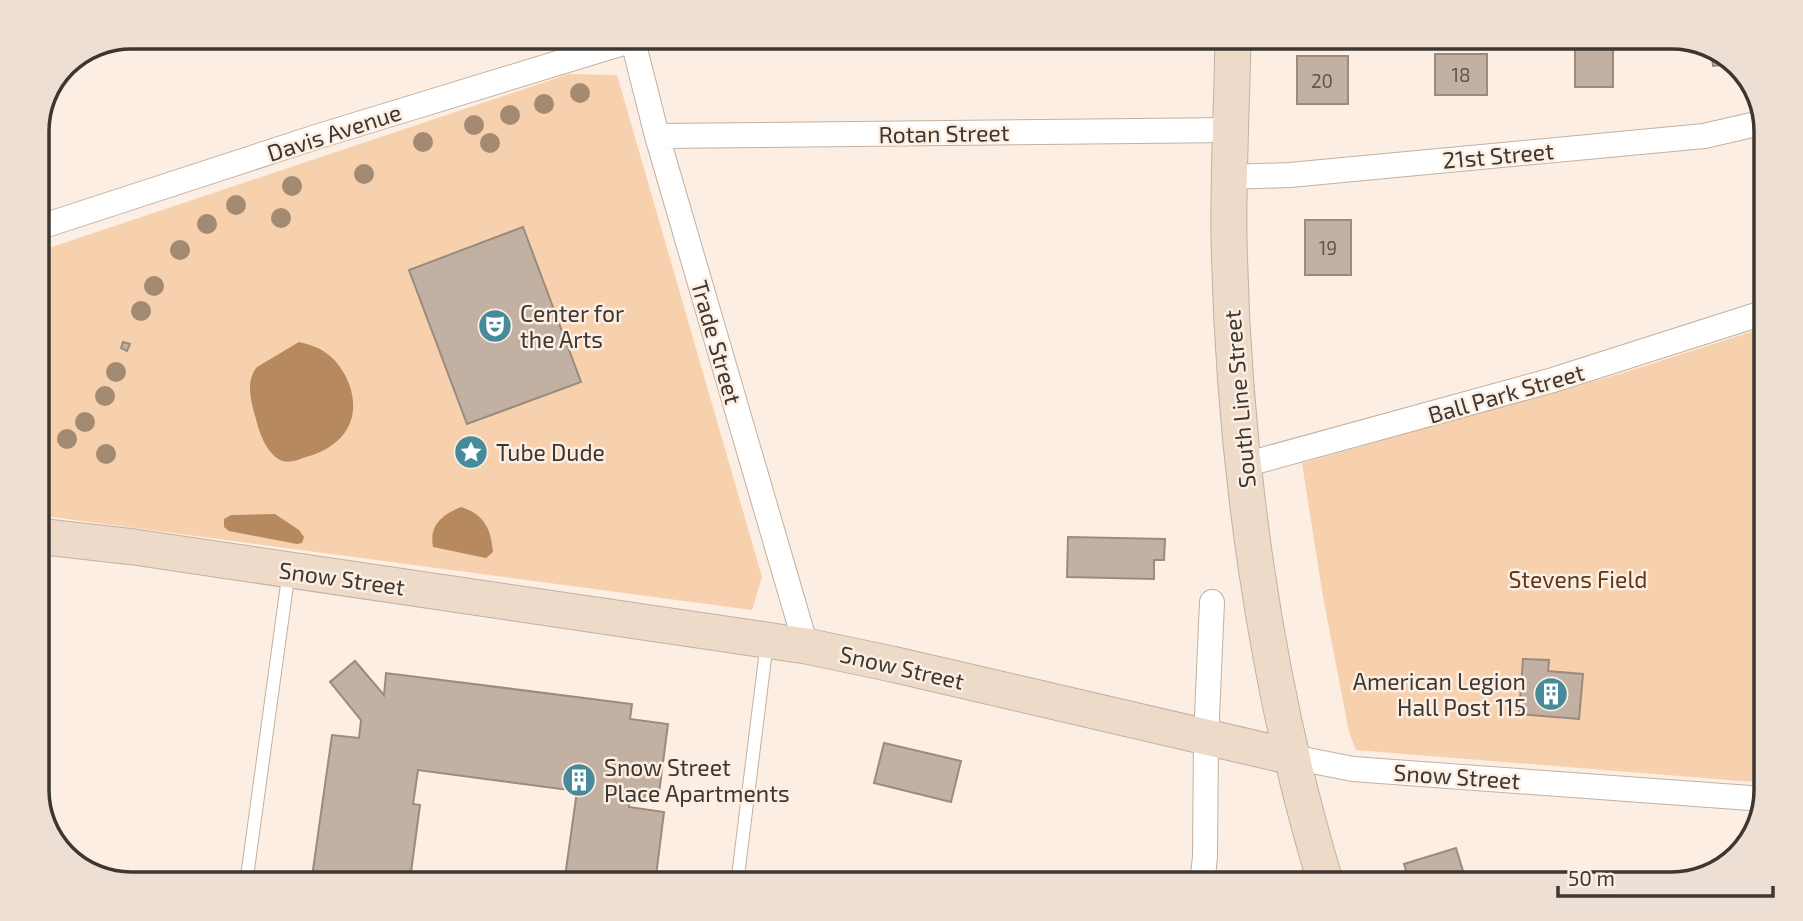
<svg xmlns="http://www.w3.org/2000/svg" width="1803" height="921" font-family="'Exo 2',sans-serif">
  <style>
    .green { fill: #f7d0ad }
    .water { fill: #b7895e }
    .building { fill: #c2b1a2; stroke: #9b8b7d; stroke-width: 2 }
    .lines { fill: none; stroke-linecap: round; stroke-linejoin: round }
    .lane-casing { stroke: #c2b1a2; stroke-width: 14 }
    .street-casing { stroke: #c2b1a2; stroke-width: 26 }
    .secondary-casing { stroke: #c2b1a2; stroke-width: 37 }
    .lane { stroke: #fff; stroke-width: 12 }
    .street { stroke: #fff; stroke-width: 24 }
    .secondary { stroke: #eddac8; stroke-width: 35 }
    .tree { fill: #a38a73 }
    .labels { text-anchor: middle; dominant-baseline: central; stroke-width: 5; stroke-linejoin: round; paint-order: stroke }
    .number-label { font-size: 19px; fill: #5f564d }
    .street-label { font-size: 23px; fill: #3e3731; stroke: #fceee2 }
    .poi-label { font-size: 23px; fill: #3e3731; stroke: #fceee2; text-anchor: start }
    .park-label { font-size: 23px; fill: #5a3918; stroke: #fceee2 }
    .rim { fill: none; stroke: #3e3731; stroke-width: 3.5 }
  </style>
  <rect width="100%" height="100%" fill="#fceee2"/>
  <path class="green" d="M569 74 617 75 762 577 752 610 37 515V252Z
    M1766 327V783L1356 750 1349 732 1323 597 1302 463 1626 372Z"/>
  <path class="water" d="M299 342C321 347 334 355 345 375 365 414 347 446 306 457 298 460 288 464 280 460 266 452 259 432 256 419 251 402 245 381 257 367Z
    M461 507C484 514 491 529 493 552L486 558 433 547C429 525 442 515 461 507Z
    M275 514 299 530 304 537 302 543 297 544 229 531 224 527V519L231 515Z"/>
  <path class="building" d="M1575 42H1613V87H1575Z
    M1711 46H1713L1733 64 1713 66Z
    M1435 54H1487V95H1435Z
    M1297 56H1348V104H1297Z
    M1305 220H1351V275H1305Z
    M523 227 581 382 467 424 409 270Z
    M123 342 130 344 127 351 121 348Z
    M1068 537 1165 539 1164 560H1154V579L1067 577Z
    M1523 659 1549 660 1548 671 1583 674 1579 719 1519 714Z
    M355 661 384 695 386 673 632 704 630 719 668 724 659 793 646 791 644 800 630 798 629 807 664 812 655 884H564L577 791 418 770 413 804 420 805 411 872H405L403 884H311L332 735 359 738 361 720 330 682Z
    M884 743 961 761 951 802 874 783Z
    M1456 848 1467 884H1410L1404 864Z
    M1226 880H1280V884H1226Z"/>
  <g class="lines">
    <g class="lane-casing">
      <path id="lane" d="M246 884 289 570
        M737 884 767 642"/>
    </g>
    <g class="street-casing">
      <path id="street" d="M632 37 657 136 806 646
        M657 136 1232 130
        M1230 177 1290 175 1704 136 1765 122
        M37 228 316 137 633 40
        M1244 465 1553 380 1766 312
        M1292 757 1353 769 1764 799
        M1202 884 1205 857 1206 738 1212 602"/>
    </g>
    <g class="secondary-casing">
      <path id="secondary" d="M1233 37C1232 104 1228 171 1229 238 1233 450 1264 681 1326 884
        M37 536 134 547 806 646 892 664 1292 757"/>
    </g>
    <use href="#lane" class="lane"/>
    <use href="#street" class="street"/>
    <use href="#secondary" class="secondary"/>
  </g>
  <g class="tree">
    <circle cx="580" cy="93" r="10"/>
    <circle cx="544" cy="104" r="10"/>
    <circle cx="510" cy="115" r="10"/>
    <circle cx="474" cy="125" r="10"/>
    <circle cx="423" cy="142" r="10"/>
    <circle cx="490" cy="143" r="10"/>
    <circle cx="364" cy="174" r="10"/>
    <circle cx="292" cy="186" r="10"/>
    <circle cx="236" cy="205" r="10"/>
    <circle cx="281" cy="218" r="10"/>
    <circle cx="207" cy="224" r="10"/>
    <circle cx="180" cy="250" r="10"/>
    <circle cx="154" cy="286" r="10"/>
    <circle cx="141" cy="311" r="10"/>
    <circle cx="116" cy="372" r="10"/>
    <circle cx="105" cy="396" r="10"/>
    <circle cx="85" cy="422" r="10"/>
    <circle cx="67" cy="439" r="10"/>
    <circle cx="106" cy="454" r="10"/>
  </g>
  <defs>
    <g id="theatre-disc" transform="scale(1.75)"><circle r="9.5" fill="#478b9a" stroke="#fceee2"/><path d="M-5-5.5Q0-4 5-5.5V0Q5 5 0 6Q-5 5-5 0ZM-3.3-2.5H-1v1.5H-3.3ZM1-2.5H3.3v1.5H1ZM-2.8 1Q0 5.5 2.8 1Z" fill="#fff"/></g>
    <g id="sight-disc" transform="scale(1.75)"><circle r="9.5" fill="#478b9a" stroke="#fceee2"/><path d="M0-6L1.8-2.2L6-1.7L2.9 1.2L3.7 5.4L0 3.3L-3.7 5.4L-2.9 1.2L-6-1.7L-1.8-2.2Z" fill="#fff"/></g>
    <g id="building-disc" transform="scale(1.75)"><circle r="9.5" fill="#478b9a" stroke="#fceee2"/><path d="M-4-6H4V6H1V3H-1V6H-4ZM-2.5-4.3h1.7v1.8h-1.7ZM.8-4.3h1.7v1.8H.8ZM-2.5-1h1.7V.8h-1.7ZM.8-1h1.7V.8H.8Z" fill="#fff"/></g>
  </defs>
  <g fill-rule="evenodd">
    <use href="#theatre-disc" x="495" y="326"/>
    <use href="#sight-disc" x="471" y="452"/>
    <use href="#building-disc" x="1551" y="694"/>
    <use href="#building-disc" x="579" y="780"/>
  </g>
  <g class="labels">
    <g class="number-label">
      <text x="1461" y="74">18</text>
      <text x="1322" y="80">20</text>
      <text x="1328" y="247">19</text>
    </g>
    <g class="street-label">
      <text transform="translate(334 132) rotate(-18)">Davis Avenue</text>
      <text transform="translate(944 133) rotate(-1)">Rotan Street</text>
      <text transform="translate(1498 155) rotate(-5)">21st Street</text>
      <text transform="translate(717 342) rotate(74)">Trade Street</text>
      <text transform="translate(1506 393) rotate(-16)">Ball Park Street</text>
      <text transform="translate(1239 399) rotate(-95)">South Line Street</text>
      <text transform="translate(342 578) rotate(8)">Snow Street</text>
      <text transform="translate(902 667) rotate(13)">Snow Street</text>
      <text transform="translate(1457 776) rotate(4)">Snow Street</text>
    </g>
    <g class="poi-label">
      <text x="520" y="313">Center for<tspan x="520" dy="26">the Arts</tspan></text>
      <text x="496" y="452">Tube Dude</text>
      <text x="1526" y="681" text-anchor="end">American Legion<tspan x="1526" dy="26">Hall Post 115</tspan></text>
      <text x="604" y="767">Snow Street<tspan x="604" dy="26">Place Apartments</tspan></text>
    </g>
    <g class="park-label">
      <text x="1578" y="579">Stevens Field</text>
    </g>
  </g>
  <path d="M0 0H1803V921H0ZM131 49H1672A82 82 0 0 1 1754 131V790A82 82 0 0 1 1672 872H131A82 82 0 0 1 49 790V131A82 82 0 0 1 131 49Z" fill="#eddfd4" fill-rule="evenodd"/>
  <path class="rim" d="M131 49H1672A82 82 0 0 1 1754 131V790A82 82 0 0 1 1672 872H131A82 82 0 0 1 49 790V131A82 82 0 0 1 131 49Z"/>
  <path d="M1558 886v10h215v-10" fill="none" stroke="#3e3731" stroke-width="3.5"/>
  <text x="1568" y="886" font-size="21" fill="#3e3731" stroke="#fceee2" stroke-width="5" paint-order="stroke">50 m</text>
</svg>
